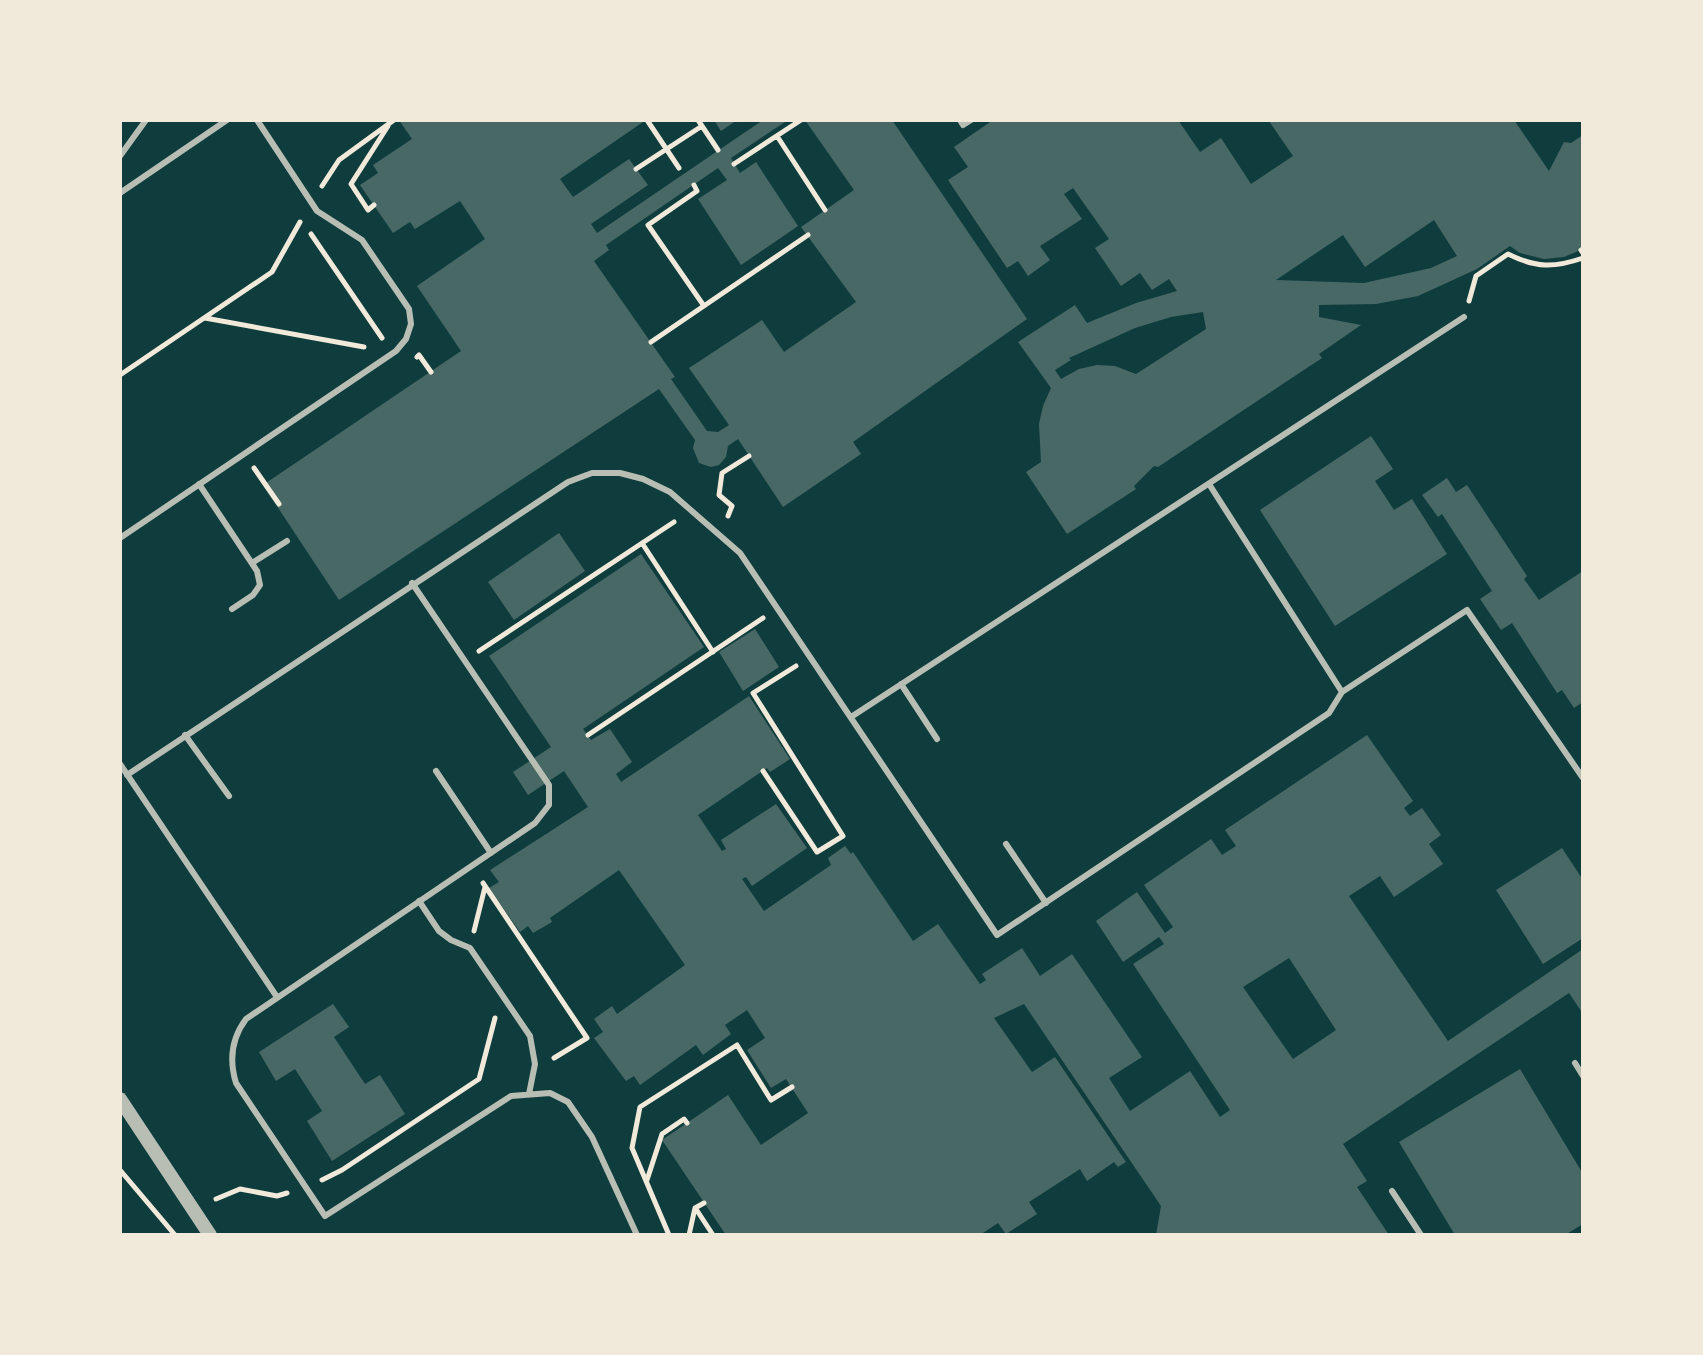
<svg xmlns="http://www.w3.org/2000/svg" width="1703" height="1355" font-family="Inter,sans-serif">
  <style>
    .building { fill: #486865; fill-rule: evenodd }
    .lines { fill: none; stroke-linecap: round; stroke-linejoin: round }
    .path { stroke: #f1e9da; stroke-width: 5 }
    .service { stroke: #b8beb3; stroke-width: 6 }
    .tertiary { stroke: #b8beb3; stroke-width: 14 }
  </style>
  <rect width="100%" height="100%" fill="#0f3d3e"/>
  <path class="building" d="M399 120H646L560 179 573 197 629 159 648 185 591 224 597 233 763 120H788L731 158 740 173 756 162 798 226 741 265 698 199 727 180 718 168 606 245 609 250 594 261 675 377 671 379 707 431 718 432 729 425 689 368 762 320 784 352 856 302 801 227 854 190 805 120H892L1027 319 853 442 861 454 783 507 738 439 728 446 726 457 719 465 711 467 699 463 693 448 695 440 659 389 339 600 263 485 461 351 417 286 485 239 460 201 415 229 410 222 393 233 360 185 378 173 373 165 412 139Z
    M714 120H737L721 131Z
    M993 120H1178L1200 152 1221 138 1251 184 1293 156 1269 121 1271 120H1514L1549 171 1564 142 1571 143 1583 135V249L1564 257 1544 259 1520 253 1510 246 1477 269 1418 296 1376 304 1319 305V317L1361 325 1319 354 1322 358 1158 467 1154 466 1134 486 1136 489 1067 534 1026 472 1041 462 1039 424 1043 406 1051 388 1018 342 1075 305 1087 323 1136 303 1177 291 1169 279 1152 290 1140 273 1121 286 1095 248 1109 239 1073 188 1064 194 1082 219 1040 246 1050 260 1028 276 1018 261 1007 268 948 180 968 167 954 147ZM1434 220 1457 256 1431 268 1364 283 1276 280 1343 235 1365 267ZM1203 312 1206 329 1136 374 1115 366 1097 365 1079 369 1061 379 1055 370 1071 360 1069 358 1135 328 1171 317Z
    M1371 436 1393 469 1375 481 1394 510 1412 499 1447 554 1335 626 1260 510Z
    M1447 478 1456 492 1467 485 1527 576 1524 579 1539 600 1583 571V702L1574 708 1562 690 1557 693 1512 623 1501 630 1480 599 1492 591 1442 514 1438 517 1422 495Z
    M559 533 585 571 514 620 488 582Z
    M641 554 704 647 583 729 591 740 610 729 632 762 616 774 621 782 749 696 790 759 770 772 767 768 698 815 722 851 726 849 721 840 776 804 807 848 752 886 746 877 742 879 764 911 831 865 828 858 845 846 851 854 853 852 913 941 938 924 980 984 986 980 982 974 1022 948 1040 976 1072 954 1142 1057 1109 1078 1130 1111 1190 1071 1220 1117 1230 1110 1133 964 1164 944 1159 937 1123 962 1096 921 1137 892 1165 933 1173 927 1144 885 1211 839 1222 855 1236 846 1225 830 1367 735 1413 801 1404 808 1410 816 1422 808 1441 835 1429 844 1443 864 1394 897 1380 876 1349 896 1448 1041 1583 949V1014L1569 993 1343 1144 1367 1181 1357 1187 1389 1235H1156L1161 1206 1024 1004 994 1018 1032 1072 1055 1057 1126 1162 1118 1167 1114 1162 1087 1181 1080 1169 1029 1202 1037 1214 1006 1234 998 1223 980 1235H726L662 1140 728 1095 761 1145 808 1113 786 1079 771 1088 747 1050 765 1038 747 1010 725 1025 731 1034 703 1055 696 1045 640 1085 634 1076 626 1081 594 1038 603 1032 594 1019 612 1006 617 1014 685 965 619 870 550 918 552 922 533 933 528 926 520 932 489 888 499 882 490 870 588 807 564 771 528 795 513 772 551 747 489 656ZM1289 958 1336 1030 1293 1059 1243 987Z
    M755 629 779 667 743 691 719 652Z
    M1562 848 1583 880V938L1543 964 1496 890Z
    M333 1004 349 1027 334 1037 365 1084 380 1075 405 1114 332 1161 307 1121 322 1111 295 1069 276 1081 259 1052Z
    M1520 1069 1583 1174V1224L1565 1235H1455L1399 1142Z"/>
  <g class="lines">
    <path class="path" d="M647 120 679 168
      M698 120 718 150
      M777 136 825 210
      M734 164 801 120
      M636 169 702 126
      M694 185 697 191 648 225 704 306
      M322 186 339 160 394 120
      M374 205 368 210 351 184 388 126
      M311 234 382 338
      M1581 250 1583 253
      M1469 301 1476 276 1508 254C1536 268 1554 268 1583 258
      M205 318 364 347
      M651 342 808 235
      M417 357 419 355 431 372
      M120 375 272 272 300 222
      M254 468 279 504
      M728 516 732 506 719 495 722 473 749 456
      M642 543 713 652
      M479 651 674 522
      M588 735 763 618
      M763 771 817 852 843 836 753 693 796 666
      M483 883 587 1038 554 1058
      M474 931 485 887
      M120 1170 175 1235
      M322 1180 342 1170 479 1079 495 1018
      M647 1180 662 1134 684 1119 687 1123
      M216 1199 240 1189 277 1196 287 1193
      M696 1209 713 1235
      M669 1235 632 1148 640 1107 737 1045 771 1100 792 1087
      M689 1235 695 1208 704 1203"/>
    <path class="service" d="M960 120 963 125 971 120
      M120 156 146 120
      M120 193 227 120
      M199 484 257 571 260 585 253 595 232 609
      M1209 484 1342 692
      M120 538 396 351 406 339 411 324 409 309 362 240 317 211 257 120
      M252 563 287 541
      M412 583 549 785V805L535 823 246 1019C231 1039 229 1060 236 1083L325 1216 511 1096 550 1093 568 1102 592 1137 637 1235
      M901 684 937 739
      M851 717 1464 317
      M185 735 229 796
      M120 764 277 997
      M436 771 491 853
      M127 775 568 482 592 473H620L643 479 670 492 740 553 997 935 1329 713 1342 692 1467 610 1583 778
      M1006 844 1046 903
      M419 901 439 931 451 940 470 948 530 1036 535 1064 529 1094
      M1575 1063 1583 1076
      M1392 1191 1421 1235"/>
    <path class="tertiary" d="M120 1099 210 1235"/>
  </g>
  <rect width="1703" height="1355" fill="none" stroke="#f1e9da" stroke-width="244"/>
</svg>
